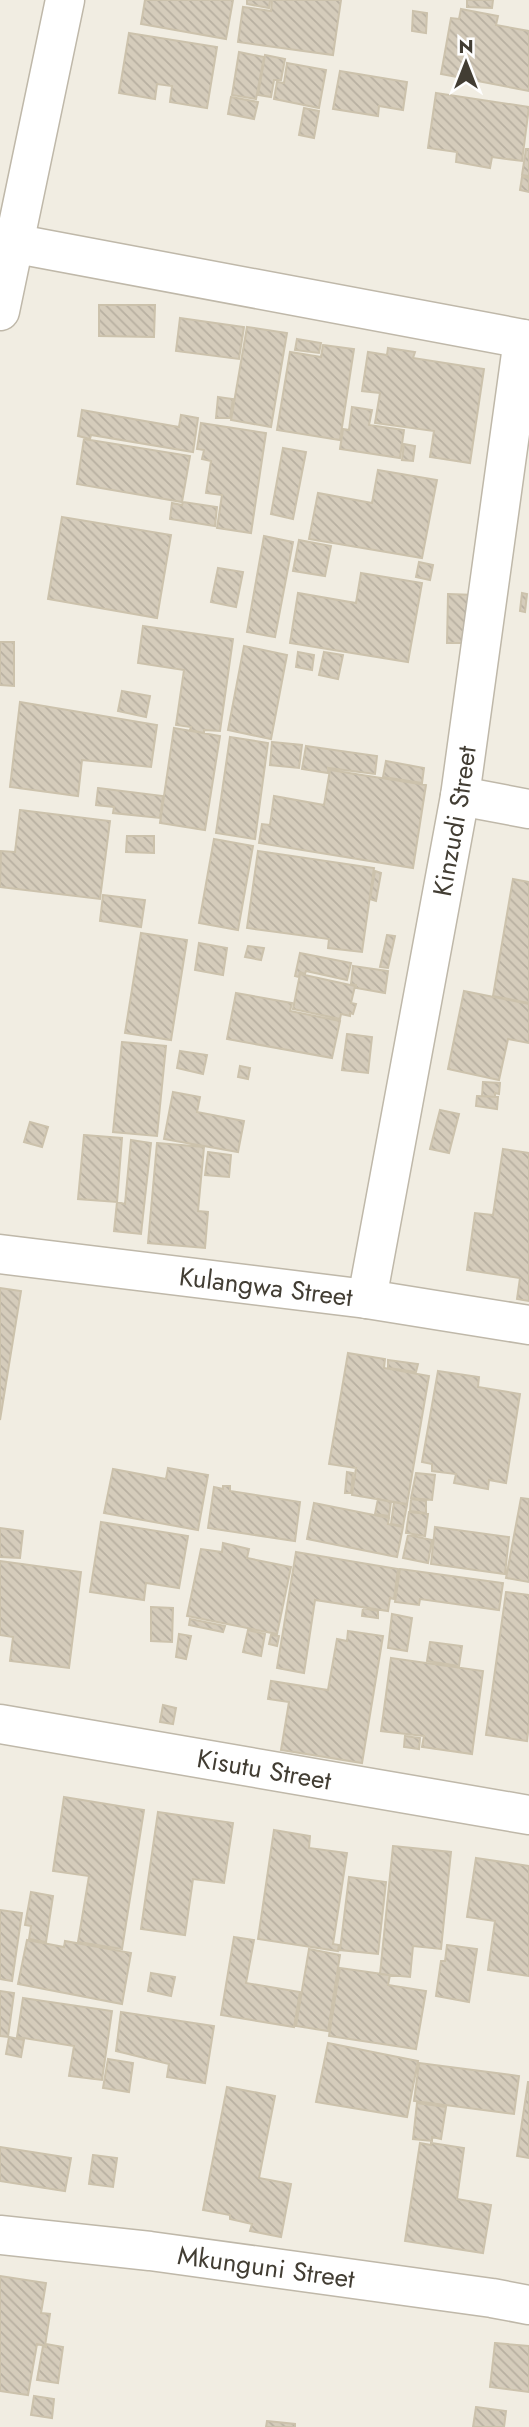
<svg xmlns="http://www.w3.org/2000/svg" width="529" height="2427" font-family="Jost,sans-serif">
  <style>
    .building { fill: url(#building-back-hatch); stroke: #ccc2ac; stroke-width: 2 }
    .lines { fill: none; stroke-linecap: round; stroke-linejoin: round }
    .minor-casing { stroke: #bfb8a9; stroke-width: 41 }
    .minor { stroke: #fff; stroke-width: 38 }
    .labels { text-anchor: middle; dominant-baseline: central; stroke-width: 5; stroke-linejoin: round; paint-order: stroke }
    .street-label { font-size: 26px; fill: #423d33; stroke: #fff }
  </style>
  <defs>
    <pattern id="building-back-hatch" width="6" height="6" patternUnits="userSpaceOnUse" patternTransform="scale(1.75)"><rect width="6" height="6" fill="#d5ccbb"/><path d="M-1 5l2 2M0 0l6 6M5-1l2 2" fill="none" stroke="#b8b0a1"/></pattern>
  </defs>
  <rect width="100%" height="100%" fill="#f1ede2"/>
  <path class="building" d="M145 0H233L226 39 141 24Z
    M247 0H270L269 8 247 4Z
    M272 0H341L333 55 238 42 243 7 271 11Z
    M467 0H493L492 8 467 7Z
    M461 9 498 16 496 25 529 31V91L441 74 451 18 459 19Z
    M413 11 427 13 426 33 412 31Z
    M129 33 217 47 207 108 170 102 172 86 157 84 155 99 119 93Z
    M239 52 264 57 256 99 232 95Z
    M265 55 285 59 281 80H274L271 97 258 95Z
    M287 63 326 70 319 108 274 99 277 82 284 83Z
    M340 71 407 82 403 110 379 106 378 116 333 109Z
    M436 93 529 107 522 161 492 157 490 168 456 162 457 152 428 148Z
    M231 97 258 102 254 119 228 114Z
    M304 108 319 111 314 138 299 135Z
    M526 149H529V176L522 175Z
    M522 177 529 178V192L520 190Z
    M99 305H155L154 337 99 336Z
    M180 318 244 327 239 359 176 351Z
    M247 327 287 333 271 427 231 420Z
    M297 339 321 343 319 353 295 350Z
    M323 345 354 349 340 440 277 430 290 352 321 357Z
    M388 348 415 352 413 358 484 369 470 463 430 457 434 431 375 423 380 393 362 391 368 352 387 355Z
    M218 397 233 399 230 418H216Z
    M352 407 372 410 369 425 404 430 400 458 340 449 343 429 349 430Z
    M82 410 179 427 181 415 198 418 193 452 91 435 90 439 78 436Z
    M201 423 266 433 251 533 217 528 222 495 206 493 211 461 202 459 204 450 197 449Z
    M84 439 190 456 182 502 77 484Z
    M404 444 415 446 413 461 402 460Z
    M283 448 306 452 293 519 271 514Z
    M378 470 437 480 422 558 309 539 318 493 372 503Z
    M183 502 217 507 215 526 170 519 172 503 182 505Z
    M62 517 171 535 157 618 48 599Z
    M264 536 293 542 275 637 247 632Z
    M299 540 331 546 325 576 293 571Z
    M419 562 433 565 430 580 416 577Z
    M218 568 243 572 236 607 211 602Z
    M361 573 422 583 408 662 290 643 298 593 356 603Z
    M522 593 527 594 525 612 520 611Z
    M448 594 476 595 475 643H447Z
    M143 626 233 639 220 731 204 730V733L190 730 191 727 176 725 184 670 138 663Z
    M0 642H14V686L0 685Z
    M244 646 287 655 271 739 228 730Z
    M298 652 314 655 312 670 296 667Z
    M324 652 343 655 338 679 319 675Z
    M122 691 150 696 146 717 118 711Z
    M20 702 157 725 151 767 82 760 78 796 10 787Z
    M174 728 220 736 205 830 160 823Z
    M230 737 268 743 255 839 216 833Z
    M272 742 302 745 299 768 270 765Z
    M306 746 377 756 375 774 328 768V773L302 769Z
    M386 761 424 768 422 783 383 777Z
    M330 770 426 785 413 868 259 843 262 824 270 825 274 796 324 805Z
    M98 788 163 796 160 818 113 813 114 807 96 805Z
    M20 810 110 821 100 899 0 887 1 851 15 852Z
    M127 836H154V853L126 852Z
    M214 839 253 846 238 930 199 923Z
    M258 851 374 868 362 952 328 948 329 939 247 928Z
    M375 871 381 873 376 901 370 899Z
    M513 879 529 882V1003L493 996Z
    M103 895 145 900 141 927 100 921Z
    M141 933 187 940 171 1040 125 1033Z
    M387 935 395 936 388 968 380 967Z
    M199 943 227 948 223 975 195 970Z
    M248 946 264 948 261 960 245 957Z
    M300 953 351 963 347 980 306 971 305 974 300 972 299 977 295 976Z
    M353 966 388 971 385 993 356 988V985L351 984Z
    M300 974 355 986 351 1003 356 1004 353 1014 350 1013V1016L341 1014 340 1019 293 1009Z
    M464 991 529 1004V1043L508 1039 499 1080 448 1069Z
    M236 993 292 1003 290 1011 340 1021 332 1058 227 1039Z
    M347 1034 372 1037 368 1073 342 1070Z
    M122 1042 166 1046 157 1136 113 1132Z
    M180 1051 207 1055 203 1074 177 1068Z
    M240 1066 250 1068 248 1079 238 1077Z
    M483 1082 500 1083 499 1094 495 1093V1097L482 1096Z
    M173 1092 200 1097 197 1112 244 1121 238 1152 164 1139Z
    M477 1096 498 1097 497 1109 476 1106Z
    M440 1110 459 1114 449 1153 430 1149Z
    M30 1122 48 1127 42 1147 24 1142Z
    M84 1135 122 1138 117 1202 78 1199Z
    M131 1140 151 1143 141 1234 114 1231 117 1202 125 1204Z
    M157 1143 204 1147 198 1211 208 1212 205 1248 148 1243Z
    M503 1149 529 1153V1301L517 1299 520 1278 467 1270 475 1213 493 1215Z
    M208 1152 231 1155 229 1177 205 1175Z
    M0 1288 21 1291 0 1420Z
    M348 1353 385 1359 384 1368 429 1376 407 1504 352 1495 356 1468 329 1464Z
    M388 1360 418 1364 416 1372 388 1368Z
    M438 1371 479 1377 478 1387 520 1394 506 1483 489 1480 488 1489 454 1483 456 1474 432 1471V1464L422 1462Z
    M168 1468 208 1475 198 1530 104 1513 113 1469 166 1479Z
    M347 1472 353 1473 351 1493H345Z
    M416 1473 435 1475 432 1500 411 1498Z
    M223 1486H230V1491L300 1502 295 1541 208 1528 214 1487 223 1489Z
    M521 1498 529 1499V1582L506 1578Z
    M378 1499 391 1502 389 1516 375 1514Z
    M411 1499 426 1501V1513L410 1511Z
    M394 1502 407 1505 403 1526 391 1524Z
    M314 1503 389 1518 388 1524 403 1527 397 1557 307 1539Z
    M409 1512 428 1514 425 1536 406 1533Z
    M101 1522 188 1536 179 1588 146 1583 144 1600 90 1592Z
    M435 1527 509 1537 505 1574 431 1564Z
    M0 1528 23 1531 20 1558 0 1557Z
    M408 1535 432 1540 428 1563 403 1558Z
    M223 1543 249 1549 247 1558 291 1567 277 1634 187 1616 201 1549 222 1552Z
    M296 1552 398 1569 394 1599 390 1598 388 1611 315 1600 304 1673 277 1668Z
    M0 1561 81 1572 69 1668 10 1661 13 1637 0 1635Z
    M400 1569 503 1583 499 1610 420 1599 419 1605 395 1602Z
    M506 1592 529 1595V1724L527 1741 486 1735Z
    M151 1607 173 1608 172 1642 151 1641Z
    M363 1608 378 1611V1618L362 1616Z
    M392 1614 412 1618 407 1651 388 1648Z
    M190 1619 225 1626 223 1632 189 1625Z
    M248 1630 265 1634 261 1656 243 1652Z
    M348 1631 383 1636 362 1763 281 1750 289 1702 268 1699 271 1681 328 1690 337 1639 347 1641Z
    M179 1634 191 1636 186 1659 176 1657Z
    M271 1635 279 1636 277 1646 269 1644Z
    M430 1642 462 1646 459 1666 427 1661Z
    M391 1658 483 1671 472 1754 422 1747 424 1736 381 1731Z
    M163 1705 176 1708 173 1724 160 1722Z
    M405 1736 420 1738 419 1749 404 1747Z
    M64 1797 144 1810 122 1949 78 1942 89 1876 53 1871Z
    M158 1812 233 1823 224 1883 193 1879 185 1935 141 1929Z
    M274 1830 310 1836 309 1848 347 1853 333 1944 339 1945 338 1951 258 1939Z
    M393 1846 451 1852 441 1949 413 1946 410 1977 380 1974Z
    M476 1858 529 1866V1976L488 1970 495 1921 467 1917Z
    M349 1877 386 1882 378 1954 340 1950Z
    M31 1892 53 1896 46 1942 29 1939 31 1926 25 1925Z
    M0 1910 22 1913 12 1981 0 1979Z
    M234 1937 254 1940 246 1983 300 1992 294 2027 221 2015Z
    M27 1940 64 1947 65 1941 131 1953 122 2004 18 1984Z
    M447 1945 477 1949 469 2002 436 1996 441 1961H445Z
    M309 1949 340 1955 328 2031 296 2026Z
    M340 1968 390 1975 388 1985 426 1991 416 2049 329 2036Z
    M151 1973 175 1977 171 1996 148 1991Z
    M0 1991 14 1993 8 2037 0 2036Z
    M23 1998 112 2011 102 2080 69 2076 74 2046 17 2037Z
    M121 2012 214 2026 205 2083 167 2077 169 2064 116 2051Z
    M9 2037 24 2040 21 2057 6 2054Z
    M328 2043 418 2061 407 2117 316 2102Z
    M108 2059 133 2063 129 2092 103 2088Z
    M419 2063 519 2076 514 2114 414 2101Z
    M528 2082H529V2158L517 2156Z
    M227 2087 275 2096 259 2178 291 2184 281 2237 250 2231 252 2224 230 2219V2215L203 2210Z
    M417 2103 446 2107 441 2139 432 2137V2141L413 2139Z
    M420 2143 431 2145V2143L464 2148 457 2199 491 2205 483 2253 405 2241Z
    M0 2147 71 2158 65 2191 0 2181Z
    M93 2155 117 2158 113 2187 89 2184Z
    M0 2276 46 2283 41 2313 50 2314 45 2346 37 2344 28 2395 0 2391Z
    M495 2343 529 2346V2392L490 2387Z
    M46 2344 63 2347 58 2383 37 2380 43 2346 46 2347Z
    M34 2396 54 2399 52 2418 31 2415Z
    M476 2407 506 2411 504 2427H473Z
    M267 2421 295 2424V2427H266Z"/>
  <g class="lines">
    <g class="minor-casing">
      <g id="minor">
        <path d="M12 243 529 340"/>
        <path d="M0 311 65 0"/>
        <path d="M460 796 529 809"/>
        <path id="s1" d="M0 1254 367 1299 529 1325"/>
        <path id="s2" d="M367 1299 460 796 523 339"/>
        <path id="s3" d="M0 1724 529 1815"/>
        <path id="s4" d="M0 2235 150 2251 492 2298 529 2305"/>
      </g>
    </g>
    <use href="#minor" class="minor"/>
  </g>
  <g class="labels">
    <g class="street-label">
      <text stroke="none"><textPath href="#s2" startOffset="486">Kinzudi Street</textPath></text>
      <text stroke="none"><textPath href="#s1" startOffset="268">Kulangwa Street</textPath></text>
      <text stroke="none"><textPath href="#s3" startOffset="268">Kisutu Street</textPath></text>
      <text stroke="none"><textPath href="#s4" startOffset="268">Mkunguni Street</textPath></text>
    </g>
  </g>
  <g transform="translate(466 63)" stroke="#ffffff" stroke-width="5" paint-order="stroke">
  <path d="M0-5L12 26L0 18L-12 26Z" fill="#423d33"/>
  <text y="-10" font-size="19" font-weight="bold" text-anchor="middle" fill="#423d33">N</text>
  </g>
</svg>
